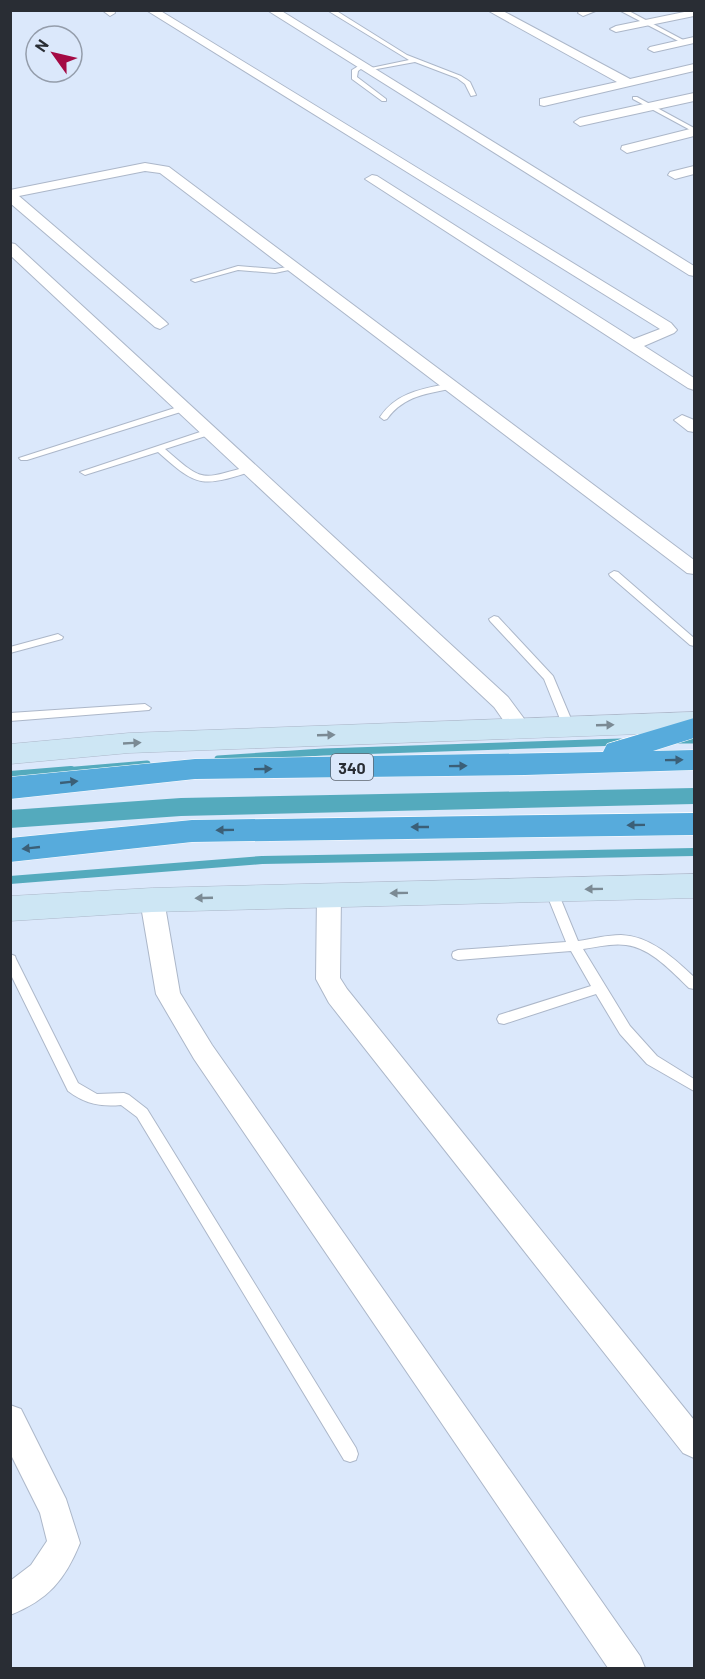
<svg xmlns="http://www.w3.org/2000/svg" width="705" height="1679" font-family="Barlow,sans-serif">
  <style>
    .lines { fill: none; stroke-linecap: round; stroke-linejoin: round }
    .stream-far1 { stroke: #54aabd; stroke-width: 7 }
    .stream { stroke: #54aabd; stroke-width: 8 }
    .canal { fill: #54aabd; fill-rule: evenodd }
    .lane-casing { stroke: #acb7c9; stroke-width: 2 }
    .street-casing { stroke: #acb7c9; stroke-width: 2 }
    .secondary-casing { stroke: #acb7c9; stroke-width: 1 }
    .highway-casing { stroke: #fff; stroke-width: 1 }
    .lane { fill: #fff; fill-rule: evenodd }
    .street { fill: #fff; fill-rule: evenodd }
    .secondary { fill: #cde6f4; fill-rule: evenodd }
    .highway { fill: #57abdc; fill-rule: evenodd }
    .oneway { fill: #7b8a94 }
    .oneway2 { fill: #3b5f77 }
    .labels { text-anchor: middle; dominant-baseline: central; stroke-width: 5; stroke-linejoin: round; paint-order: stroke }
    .shield { fill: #dbe8fb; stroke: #5e6570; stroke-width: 1.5 }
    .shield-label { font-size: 16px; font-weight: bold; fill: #292d34 }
  </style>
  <rect width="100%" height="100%" fill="#dbe8fb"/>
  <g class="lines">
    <path class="stream-far1" d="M678 740H694
      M218 759 323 752 620 742
      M52 772 147 764"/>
    <path class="stream" d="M10 775 71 770
      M10 880 262 860 694 852"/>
    <path class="canal" d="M694 788V804L181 816 10 828V810L181 798Z"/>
    <g class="lane-casing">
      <path id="lane" d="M327 10H335L407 55 461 76 470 82 476 95 471 96 465 84 457 78 415 62 366 71V69L409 60Z
        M619 10H627L687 42 682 43Z
        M360 65 365 66 358 71 357 77 386 99V101H382L352 79V70Z
        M633 97H637L694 128V132L633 99Z
        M238 266 275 269 294 266 298 268 275 273 238 270 195 282 191 280Z
        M451 383 454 384V388C428 394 404 395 387 419L384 420 380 417C397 392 422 389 451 383Z
        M184 405 188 408 187 410 27 460H21L19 458Z
        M209 429 213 432 212 434 165 449C205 484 201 479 250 466L255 469 253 471C202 487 198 488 158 452L88 474 85 475 80 472Z
        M614 571 618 572 694 638V646L690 645 610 576 609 574Z
        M494 616 498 617 553 676 574 726 572 729H564L544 679 490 621 489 619Z
        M58 634 63 637 62 639 10 653V647Z
        M145 704 151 708 149 710 10 721V713Z
        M551 886 557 890 578 941C592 939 607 935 621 935 650 936 674 958 694 977V989L689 988C672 972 651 948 626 945 612 943 597 947 583 949L630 1026 657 1056 694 1079V1091L647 1064 620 1034 596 994 504 1024 499 1023 497 1019 499 1015 591 986 571 951 458 960 453 958 452 955 453 952 458 950 566 942 545 890Z
        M10 954 15 956 16 959 78 1083 97 1094 124 1093 129 1095 147 1109 356 1448 358 1454 356 1460 350 1462 344 1460 137 1117 121 1105C101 1107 85 1104 68 1091L10 973Z"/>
    </g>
    <g class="street-casing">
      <path id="street" d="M102 10H114L115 13 110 16Z
        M146 10H159L671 323 677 330 674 333 644 346 694 378V390L688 388 365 179 372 175 377 176 634 339 660 329Z
        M267 10H280L694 266V276L689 275Z
        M487 10H501L630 79 694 64V71L544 106 540 105V99L617 82Z
        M598 10 583 16 578 13 580 10Z
        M694 10V16L616 32 610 29 616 26Z
        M694 37V43L654 52 648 49 650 47Z
        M694 93V101L580 126 574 122 580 118Z
        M694 128V136L627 153 621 149 622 146Z
        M145 163 169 167 694 560V574L687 573 160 173 145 171 19 196 165 321 168 324 160 329 155 327 10 203V190Z
        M694 166V174L675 179 668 175 670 172Z
        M10 243 15 244 508 697 528 724 525 729C509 733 503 719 494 707L10 255Z
        M682 415 694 420V432L688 431 674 420Z
        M329 887 337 889 341 895 340 978 347 989 694 1420V1458L683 1453 329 1003 316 979 317 895 321 889Z
        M152 892 160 894 164 900 180 993 212 1045 640 1656 645 1668H608L194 1059 156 994 140 900 144 894Z
        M10 1405 21 1409 66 1499 80 1543C65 1580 48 1600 10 1615V1581L31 1565 47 1541 40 1513 10 1453Z"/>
    </g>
    <g class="secondary-casing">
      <path id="secondary" d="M694 712V732L129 753 10 764V744L129 733Z
        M694 874V898L152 912 10 921V896L152 888Z"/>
    </g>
    <g class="highway-casing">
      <path id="highway" d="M694 718V738L653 751 694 750V770L525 775 195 779 10 799V777L195 759 603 752 607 744Z
        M694 813V835L192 842 10 862V838L192 820Z"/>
    </g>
    <use href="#lane" class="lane"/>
    <use href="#street" class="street"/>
    <use href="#secondary" class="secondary"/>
    <use href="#highway" class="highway"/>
  </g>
  <defs><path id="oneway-solid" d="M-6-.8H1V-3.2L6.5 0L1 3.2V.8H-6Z" transform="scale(1.5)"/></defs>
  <g class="oneway">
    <use href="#oneway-solid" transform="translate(605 725) rotate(-2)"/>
    <use href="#oneway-solid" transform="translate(326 735) rotate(-2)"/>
    <use href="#oneway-solid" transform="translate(132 743) rotate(-3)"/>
    <use href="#oneway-solid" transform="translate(594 889) rotate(179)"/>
    <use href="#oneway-solid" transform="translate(399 893) rotate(179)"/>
    <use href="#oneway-solid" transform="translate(204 898) rotate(178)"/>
  </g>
  <g class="oneway2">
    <use href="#oneway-solid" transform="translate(674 760) rotate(-1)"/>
    <use href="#oneway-solid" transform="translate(458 766) rotate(-1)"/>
    <use href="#oneway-solid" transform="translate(263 769) rotate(-1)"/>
    <use href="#oneway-solid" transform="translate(69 782) rotate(-6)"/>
    <use href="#oneway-solid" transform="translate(636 825) rotate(179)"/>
    <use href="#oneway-solid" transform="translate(420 827) rotate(180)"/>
    <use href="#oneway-solid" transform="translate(225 830) rotate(179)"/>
    <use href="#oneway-solid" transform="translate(31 848) rotate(174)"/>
  </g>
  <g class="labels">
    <rect class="shield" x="331" y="754" width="42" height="26" rx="4.5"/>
    <g class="shield-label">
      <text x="352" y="767">340</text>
    </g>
  </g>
  <rect width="705" height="1679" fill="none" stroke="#292d34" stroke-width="24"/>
  <g transform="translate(54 54) rotate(304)"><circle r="28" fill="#dbe8fb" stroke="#949dab" stroke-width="1.5"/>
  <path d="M0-4.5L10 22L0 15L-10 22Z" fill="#a40a44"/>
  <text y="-9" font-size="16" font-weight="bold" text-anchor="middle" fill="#292d34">N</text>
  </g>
</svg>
